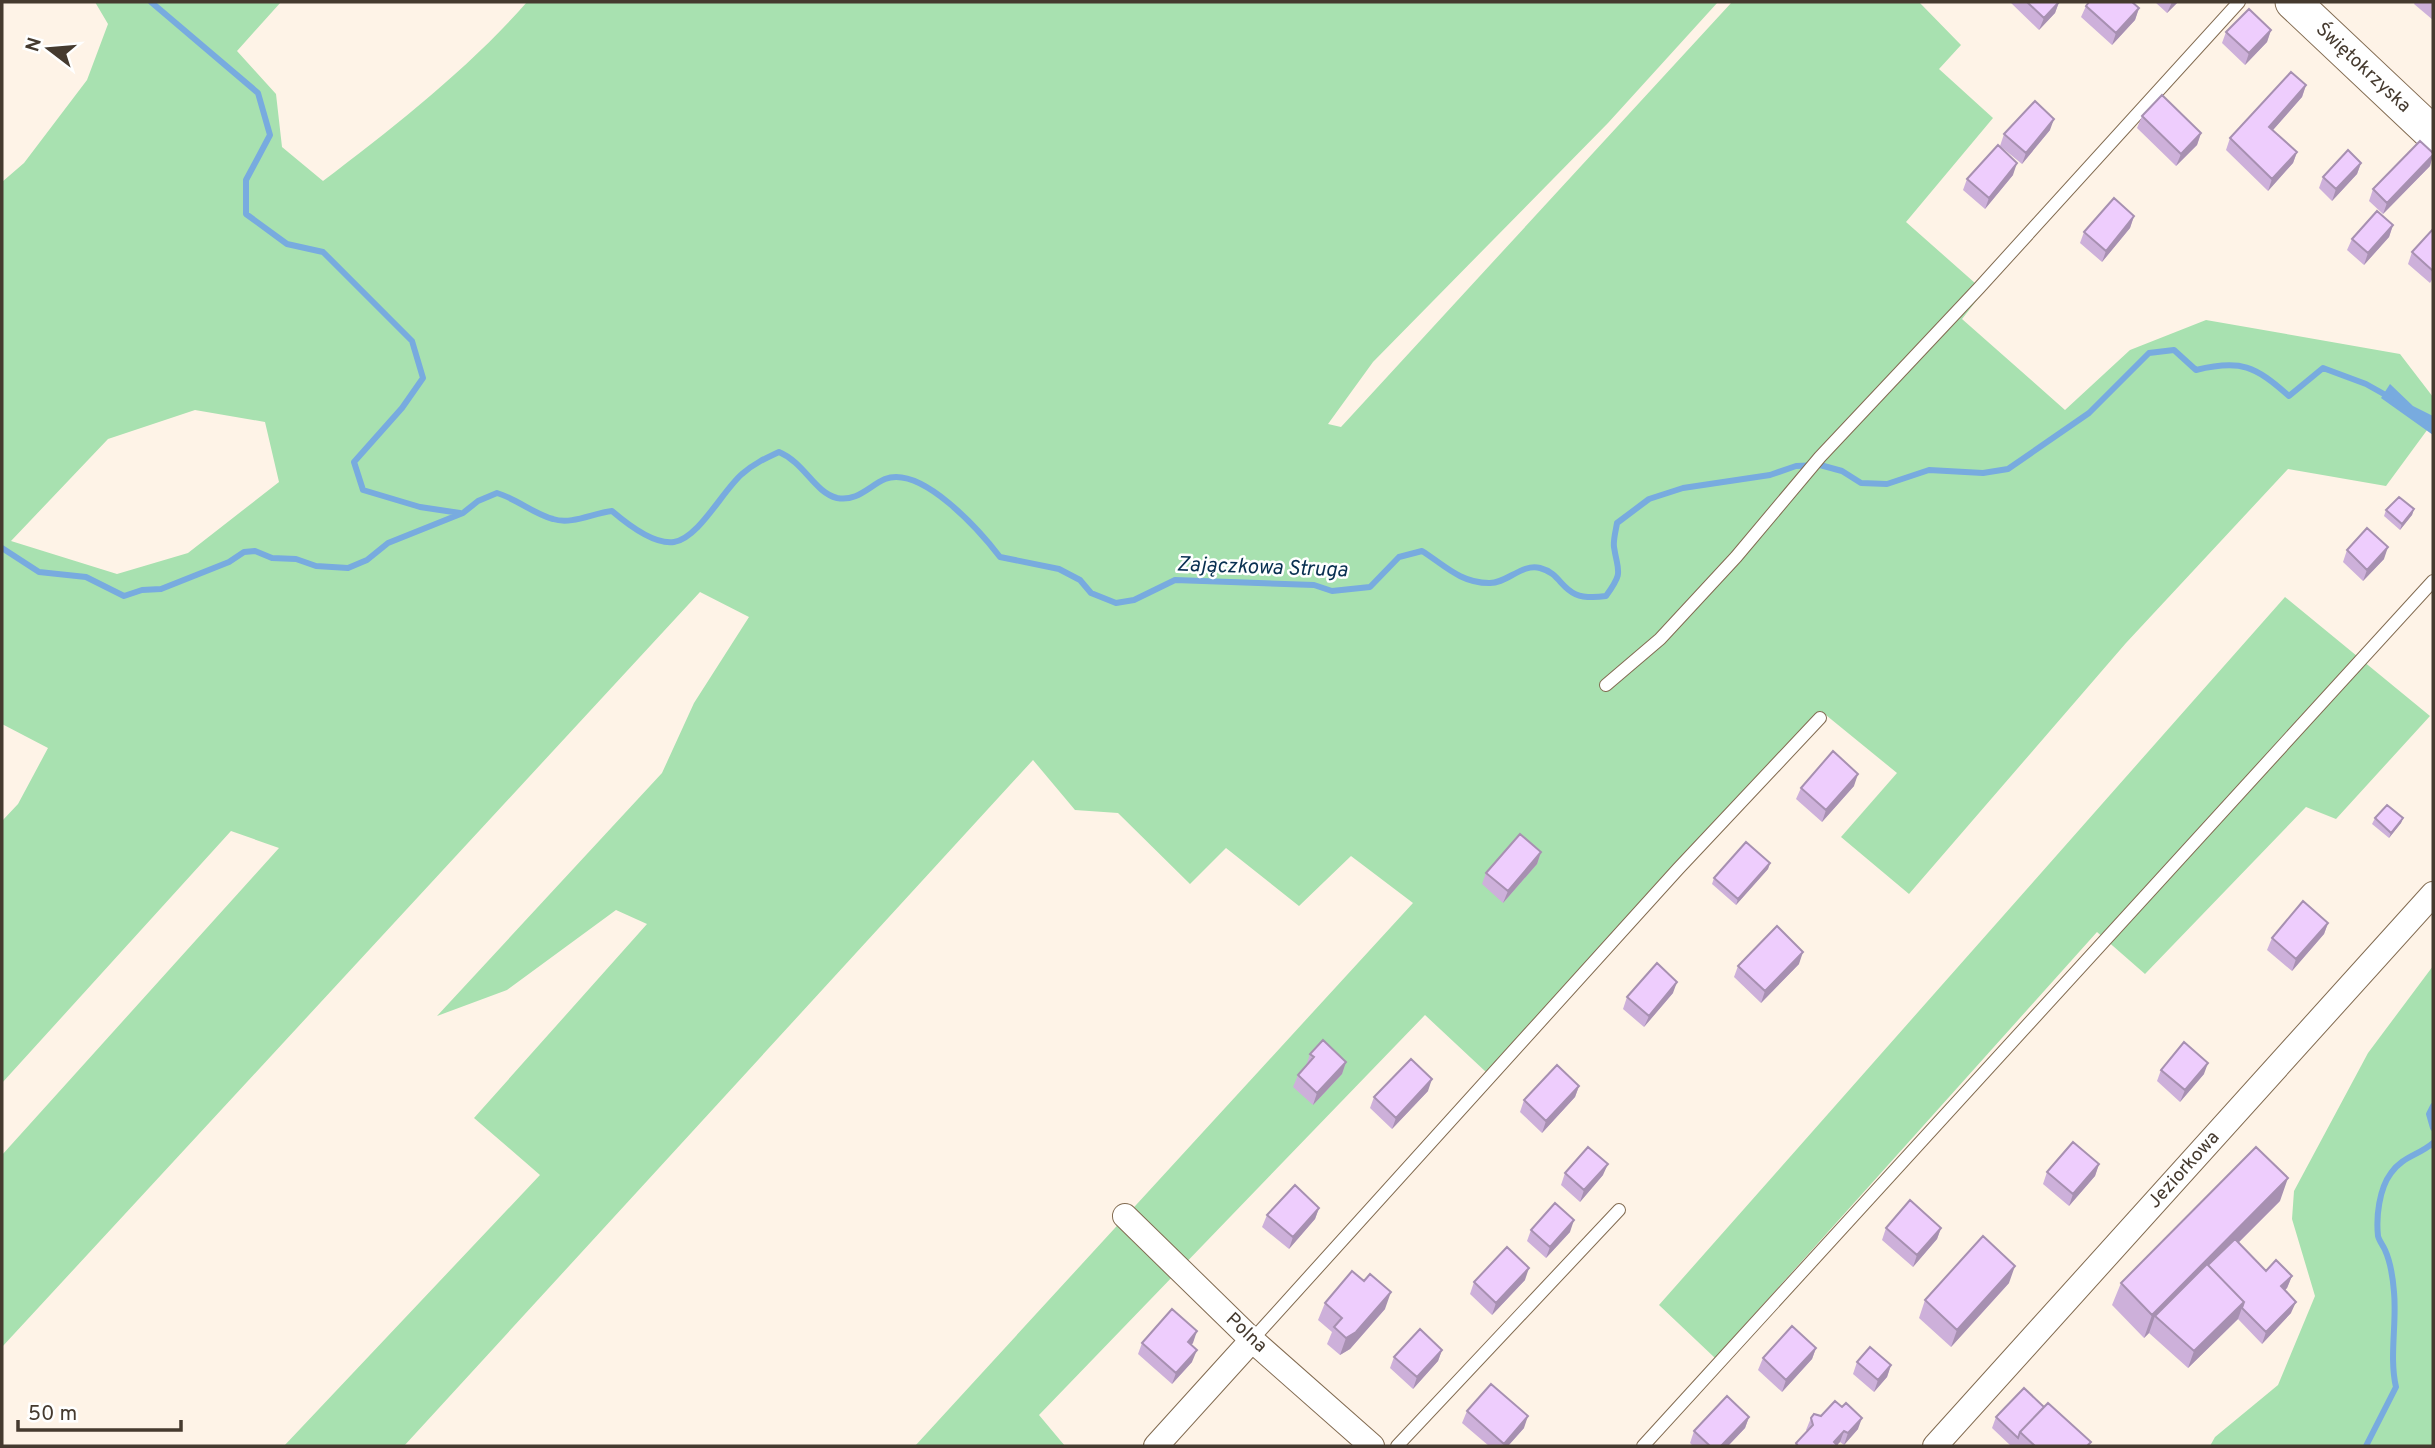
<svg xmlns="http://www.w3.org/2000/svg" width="2435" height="1448" font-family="Overpass,sans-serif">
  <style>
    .green { fill: #a8e1b0; fill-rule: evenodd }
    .water { fill: #78abdf }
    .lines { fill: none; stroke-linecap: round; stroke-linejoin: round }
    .stream { stroke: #78abdf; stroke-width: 6 }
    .lane-casing { stroke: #826b51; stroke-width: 14 }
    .street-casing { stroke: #826b51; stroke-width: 26 }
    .secondary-casing { stroke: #826b51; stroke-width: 37 }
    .lane { stroke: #fff; stroke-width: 12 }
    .street { stroke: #fff; stroke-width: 24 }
    .secondary { stroke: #fff; stroke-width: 35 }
    .wall { fill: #cdb0da }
    .shaded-wall { fill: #a790b1 }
    .building { fill: #eecdfd; stroke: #a790b1; stroke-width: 2 }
    .labels { text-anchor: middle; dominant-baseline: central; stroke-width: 5; stroke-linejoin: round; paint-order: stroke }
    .street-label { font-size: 19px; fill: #453a2f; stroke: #fff }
    .water-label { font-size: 21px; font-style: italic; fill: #093051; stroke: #fff }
  </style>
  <rect width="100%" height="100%" fill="#fef3e7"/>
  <path class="green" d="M95 2H281L237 51 276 94 282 147 323 181C394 127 468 69 527 2H1718L1608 123 1373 362 1328 424 1341 427 1732 2H1919L1961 45 1939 69 1993 118 1906 222 1984 291 1962 319 2065 410 2130 350 2206 320 2400 354 2433 397V422L2386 486 2288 469 2126 643 1909 894 1841 837 1897 773 1821 711 1486 1072 1425 1015 1039 1415 1065 1446H915L1413 903 1351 856 1299 906 1226 848 1190 884 1118 813 1075 810 1033 760 404 1446H284L540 1175 474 1118 647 924 616 910 507 990 437 1016 662 773 694 703 749 617 700 592 2 1347V1155L279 848 231 831 2 1083V821L18 804 48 748 2 724V182L24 163 87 80 108 24ZM195 410 265 422 279 482 188 553 117 574 11 541 108 439Z
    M2285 597 2430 716 2336 819 2306 807 2145 974 2097 932 1715 1358 1659 1305Z
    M2433 966V1446H2210L2215 1437 2278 1385 2315 1296 2292 1219 2294 1191 2368 1053Z"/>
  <path class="water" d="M2390 384 2413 406 2433 416V435L2381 398Z"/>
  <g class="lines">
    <path class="stream" d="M151 2 258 93 270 135 246 180V214L287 244 323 252 412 341 423 378 402 408 354 462 363 490 420 507 460 513
      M2 548 39 572 86 577 124 596 142 590 161 589 229 562 244 552 255 551 272 558 296 559 316 566 348 568 367 560 388 543 463 513 478 501 497 493C517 499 534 514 553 519 572 525 593 513 612 511 626 523 654 545 674 542 699 538 723 490 742 474 753 464 766 458 779 452 805 463 814 492 837 498 857 502 869 486 885 479 922 465 980 531 1000 557L1059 569 1080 580 1091 593 1116 603 1134 600 1175 580 1314 585 1332 591 1370 587 1399 557 1422 551C1443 564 1460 583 1489 583 1506 584 1522 563 1540 568 1567 575 1559 603 1606 596 1624 571 1618 573 1614 547 1613 540 1616 530 1617 523L1649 499 1683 488 1770 475 1796 466 1820 465 1842 471 1861 483 1887 484 1929 470 1983 473 2008 469 2089 413 2149 353 2174 350 2196 370C2241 359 2255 366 2289 396L2323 368 2366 384 2391 398
      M2433 1106 2429 1114 2433 1128
      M2366 1446 2396 1387C2389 1357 2397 1323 2394 1292 2393 1279 2390 1261 2385 1250 2383 1245 2379 1241 2378 1236 2376 1217 2379 1189 2391 1173 2402 1157 2419 1155 2433 1143"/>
    <g class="lane-casing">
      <path id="lane" d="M1606 685 1660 639 1736 557 1820 457 1979 288 2239 2
        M1252 1340 1678 869 1820 718
        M1397 1446 1619 1210
        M1643 1446 2433 581"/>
    </g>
    <g class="street-casing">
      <path id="street" d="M1125 1216 1252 1340 1372 1446
        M1156 1446 1252 1340
        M1935 1446 2433 894"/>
    </g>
    <g class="secondary-casing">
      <path id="secondary" d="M2293 2 2433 134"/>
    </g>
    <use href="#lane" class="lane"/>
    <use href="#street" class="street"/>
    <use href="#secondary" class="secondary"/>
  </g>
  <path class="wall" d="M2010 2H2059L2055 13 2039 30Z
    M2155 2H2178L2167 13Z
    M2415 2H2433V20L2414 4Z
    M2086 6 2139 8 2135 20 2112 45 2081 17Z
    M2271 30 2267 42 2245 65 2222 43 2226 32Z
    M2306 85 2302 97 2273 130 2297 152 2293 163 2268 191 2226 150 2230 138Z
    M2142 116 2201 133 2197 145 2176 166 2137 128Z
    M2050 130 2022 164 2000 146 2004 134Z
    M2433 153 2430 166 2383 214 2369 201 2373 189Z
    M2361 163 2357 174 2332 201 2319 188 2323 177Z
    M2013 175 1985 209 1963 190 1967 179Z
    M2134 216 2130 228 2102 262 2080 243 2084 232Z
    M2393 225 2389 237 2364 265 2347 250 2352 239Z
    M2433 229V278L2430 283 2408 264 2412 252Z
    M2414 509 2412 515 2400 530 2384 516 2386 510Z
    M2347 550 2384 559 2363 581 2343 562Z
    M1854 786 1822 822 1796 799 1801 788Z
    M2375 818H2403L2401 823 2389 838 2372 824Z
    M1541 852 1537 864 1503 903 1482 884 1486 873Z
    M1770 863 1768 869 1736 905 1712 884 1714 878Z
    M2328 923 2324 934 2292 971 2267 950 2272 938Z
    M1799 964 1761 1003 1734 977 1738 966Z
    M1673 993 1644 1027 1623 1009 1627 997Z
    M1310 1054 1346 1062 1342 1074 1313 1105 1293 1087 1298 1075 1306 1066Z
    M2161 1070 2204 1074 2180 1102 2157 1081Z
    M1579 1086 1575 1097 1542 1133 1520 1112 1524 1100Z
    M1428 1091 1392 1129 1370 1108 1374 1097Z
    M2099 1164 2095 1176 2069 1206 2043 1184 2047 1172Z
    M1565 1173 1603 1175 1580 1202 1561 1185Z
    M2280 1201 2238 1243 2266 1271 2292 1276 2287 1288 2285 1290 2291 1313 2262 1344 2238 1319 2188 1368 2149 1333 2144 1338 2112 1305 2121 1283Z
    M1319 1208 1315 1219 1289 1249 1262 1227 1267 1215Z
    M1886 1228H1941L1937 1239 1913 1267 1882 1240Z
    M1531 1230 1570 1232 1546 1258 1527 1241Z
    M1525 1280 1492 1315 1470 1294 1474 1282Z
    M2009 1283 1951 1347 1919 1318 1925 1300Z
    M1325 1303 1385 1309 1350 1349 1340 1355 1327 1344 1332 1332 1318 1320Z
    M1142 1343H1193L1191 1345 1192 1362 1172 1384 1138 1354Z
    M1816 1348 1812 1359 1782 1392 1758 1370 1763 1358Z
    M1442 1350 1438 1361 1413 1389 1390 1368 1394 1357Z
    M1857 1362 1891 1365 1887 1377 1874 1392 1853 1374Z
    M2044 1407 2091 1442 2089 1446H2011L1992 1428 1996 1417Z
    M1467 1411 1524 1428 1508 1446H1489L1462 1423Z
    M1749 1417 1745 1428 1728 1446H1693L1690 1443 1694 1431Z
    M1811 1418 1858 1429 1844 1445 1840 1442 1837 1445 1838 1446H1795L1796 1443 1807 1431 1806 1430Z"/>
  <path class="shaded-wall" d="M2059 2 2055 13 2039 30 2044 18Z
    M2172 2H2178L2167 13Z
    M2139 8 2135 20 2112 45 2116 33Z
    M2271 30 2267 42 2245 65 2249 53Z
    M2306 85 2302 97 2265 139 2269 127Z
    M2054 119 2050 130 2022 164 2026 153Z
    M2201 133 2197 145 2176 166 2181 154Z
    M2297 152 2293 163 2268 191 2272 179Z
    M2433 155 2430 166 2383 214 2387 203Z
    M2017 163 2013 175 1985 209 1989 198Z
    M2361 163 2357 174 2332 201 2336 189Z
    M2134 216 2130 228 2102 262 2106 251Z
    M2393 225 2389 237 2364 265 2368 253Z
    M2414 509 2412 515 2400 530 2402 524Z
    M2388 547 2384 559 2363 581 2367 570Z
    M1858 774 1854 786 1822 822 1826 810Z
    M2403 818 2401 823 2389 838 2391 833Z
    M1541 852 1537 864 1503 903 1508 891Z
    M1770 863 1768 869 1736 905 1738 899Z
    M2328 923 2324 934 2292 971 2296 959Z
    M1803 952 1799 964 1761 1003 1765 991Z
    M1677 982 1673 993 1644 1027 1649 1016Z
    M1346 1062 1342 1074 1313 1105 1317 1093Z
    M2208 1063 2204 1074 2180 1102 2185 1090Z
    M1432 1079 1428 1091 1392 1129 1396 1118Z
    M1579 1086 1575 1097 1542 1133 1546 1121Z
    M1608 1164 1603 1175 1580 1202 1584 1190Z
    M2099 1164 2095 1176 2069 1206 2073 1194Z
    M2288 1178 2280 1201 2208 1273 2155 1316 2149 1333 2144 1338 2152 1315Z
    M1319 1208 1315 1219 1289 1249 1293 1237Z
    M1574 1220 1570 1232 1546 1258 1550 1247Z
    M1941 1228 1937 1239 1913 1267 1917 1255Z
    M2015 1266 2009 1283 1951 1347 1957 1330Z
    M1529 1268 1525 1280 1492 1315 1496 1303Z
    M2292 1276 2287 1288 2277 1298 2281 1286Z
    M1391 1292 1385 1309 1350 1349 1340 1355 1346 1338Z
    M2244 1302 2238 1319 2188 1368 2194 1351Z
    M2296 1302 2291 1313 2262 1344 2266 1332Z
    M1197 1331 1193 1343 1183 1353 1188 1342Z
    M1816 1348 1812 1359 1782 1392 1786 1380Z
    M1197 1350 1192 1362 1172 1384 1176 1373Z
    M1442 1350 1438 1361 1413 1389 1417 1377Z
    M1891 1365 1887 1377 1874 1392 1878 1380Z
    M1528 1416 1524 1428 1508 1446H1503Z
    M1749 1417 1745 1428 1728 1446H1721Z
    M1862 1418 1858 1429 1844 1445 1848 1433Z
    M1844 1431 1840 1442 1836 1446 1834 1442Z"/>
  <path class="building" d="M2027 2H2059L2044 18Z
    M2089 2H2132L2139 8 2116 33 2086 6Z
    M2249 9 2271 30 2249 53 2226 32Z
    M2291 72 2306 85 2269 127 2297 152 2272 179 2230 138Z
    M2162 95 2201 133 2181 154 2142 116Z
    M2035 101 2054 119 2026 153 2004 134Z
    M2420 141 2433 153V155L2387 203 2373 189Z
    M1998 145 2017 163 1989 198 1967 179Z
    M2348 150 2361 163 2336 189 2323 177Z
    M2114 198 2134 216 2106 251 2084 232Z
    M2377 211 2393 225 2368 253 2352 239Z
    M2433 229V271L2412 252Z
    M2399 497 2414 509 2402 524 2386 510Z
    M2367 528 2388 547 2367 570 2347 550Z
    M1833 751 1858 774 1826 810 1801 788Z
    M2387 805 2403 818 2391 833 2375 818Z
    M1520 834 1541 852 1508 891 1486 873Z
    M1746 842 1770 863 1738 899 1714 878Z
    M2303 901 2328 923 2296 959 2272 938Z
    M1777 926 1803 952 1765 991 1738 966Z
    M1657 963 1677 982 1649 1016 1627 997Z
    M1323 1040 1346 1062 1317 1093 1298 1075 1314 1057 1310 1054Z
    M2184 1042 2208 1063 2185 1090 2161 1070Z
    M1411 1059 1432 1079 1396 1118 1374 1097Z
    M1557 1065 1579 1086 1546 1121 1524 1100Z
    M2073 1142 2099 1164 2073 1194 2047 1172Z
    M1588 1147 1608 1164 1584 1190 1565 1173Z
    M2256 1147 2288 1178 2152 1315 2121 1283Z
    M1295 1185 1319 1208 1293 1237 1267 1215Z
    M1910 1200 1941 1228 1917 1255 1886 1228Z
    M1555 1203 1574 1220 1550 1247 1531 1230Z
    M1983 1236 2015 1266 1957 1330 1925 1300Z
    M2235 1239 2266 1271 2276 1260 2292 1276 2281 1286 2296 1302 2266 1332 2242 1308 2244 1302 2208 1265Z
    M1507 1247 1529 1268 1496 1303 1474 1282Z
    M2207 1264 2244 1302 2194 1351 2155 1316Z
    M1352 1271 1364 1281 1370 1274 1391 1292 1356 1332 1346 1338 1334 1327 1342 1318 1325 1303Z
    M1172 1309 1197 1331 1188 1342 1197 1350 1176 1373 1142 1343Z
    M1792 1326 1816 1348 1786 1380 1763 1358Z
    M1420 1329 1442 1350 1417 1377 1394 1357Z
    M1870 1347 1891 1365 1878 1380 1857 1362Z
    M1491 1384 1528 1416 1504 1444 1467 1411Z
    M2024 1388 2044 1407 2020 1432 2018 1438 1996 1417Z
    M1727 1396 1749 1417 1721 1446H1710L1694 1431Z
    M1835 1401 1842 1407 1846 1403 1862 1418 1848 1433 1844 1431 1834 1442 1838 1446H1798L1796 1443 1813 1425 1811 1418 1814 1414 1821 1416Z
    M2048 1403 2091 1442 2087 1446H2035L2020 1432Z"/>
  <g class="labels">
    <g class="street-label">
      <text transform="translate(2363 68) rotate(43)">Świętokrzyska</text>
      <text transform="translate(2184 1170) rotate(-48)">Jeziorkowa</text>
      <text transform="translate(1246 1333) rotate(43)">Polna</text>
    </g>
    <g class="water-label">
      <text transform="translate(1262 568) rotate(2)">Zajączkowa Struga</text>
    </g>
  </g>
  <rect width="2435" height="1448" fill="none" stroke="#453a2f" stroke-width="7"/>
  <g transform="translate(49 49) rotate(286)" stroke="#ffffff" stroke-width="5" paint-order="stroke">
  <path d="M0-5L12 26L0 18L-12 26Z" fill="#453a2f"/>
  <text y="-10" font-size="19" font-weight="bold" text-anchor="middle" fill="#453a2f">N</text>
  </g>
  <path d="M18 1420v10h163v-10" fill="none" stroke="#453a2f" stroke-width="3.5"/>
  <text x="28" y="1420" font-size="21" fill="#453a2f" stroke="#ffffff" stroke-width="5" paint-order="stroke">50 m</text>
</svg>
